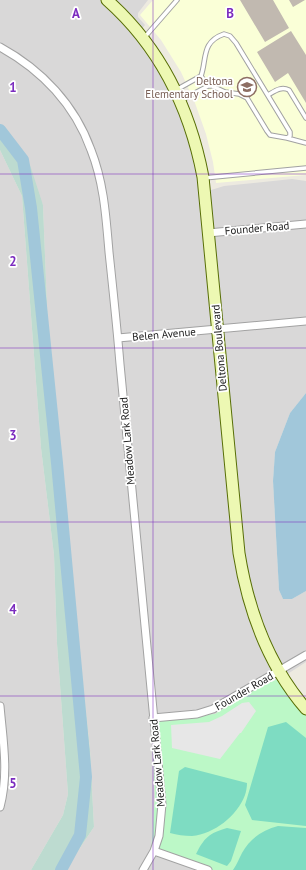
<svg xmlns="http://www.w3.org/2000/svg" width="306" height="870" font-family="'PT Sans',sans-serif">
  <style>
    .residential { fill: #d9d8d8 }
    .education { fill: #faffd7 }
    .wetland { fill: #bddbd0 }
    .park { fill: #bcf8c7 }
    .pitch { fill: #7edcc2 }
    .parking { fill: #e7e7e7 }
    .water { fill: #a1c7da }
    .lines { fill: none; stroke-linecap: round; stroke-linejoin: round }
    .river { stroke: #a1c7da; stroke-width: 12 }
    .building { fill: #c1b9b0 }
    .lane-casing { stroke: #a2a2a2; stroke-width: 5.5 }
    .street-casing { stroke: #a2a2a2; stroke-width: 9 }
    .secondary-casing { stroke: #576e06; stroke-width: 13 }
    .lane { stroke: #fff; stroke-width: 3.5 }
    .street { stroke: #fff; stroke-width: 7 }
    .secondary { stroke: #edf8b3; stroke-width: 11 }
    .grid { fill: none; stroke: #7b2cbf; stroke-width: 1; stroke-opacity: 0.55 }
    .labels { text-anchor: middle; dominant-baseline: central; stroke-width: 3.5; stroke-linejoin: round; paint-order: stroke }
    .education-label { font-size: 11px; fill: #785e54; stroke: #fff; text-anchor: end }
    .street-label { font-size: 11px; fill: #1b1b1b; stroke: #fff }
    .grid-label { font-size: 13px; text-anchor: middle; font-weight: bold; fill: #7b2cbf; stroke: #fff; stroke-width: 3.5; stroke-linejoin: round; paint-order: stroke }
  </style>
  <rect width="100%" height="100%" fill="#edeae0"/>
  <path class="residential" d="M0 0H102L111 9 153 57 183 115 199 177 235 553 280 678 256 688 215 714 151 719 155 796 151 852 202 870H65L94 827 90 750 50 381 43 205 8 131 0 127Z
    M112 0H148L138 13V17L145 25 141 30Z
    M0 150 22 196 41 448 54 555 57 644 68 794 63 815 31 870H0Z
    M292 179 306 181V393L290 413 275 452 273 481 279 590 283 599H292L306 591V662L286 675 267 640 246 575 208 191 224 186Z"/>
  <path class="education" d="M153 0H306V175L216 183 213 162 206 134 195 103 181 72 161 40 140 15Z"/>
  <path class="wetland" d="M0 127 8 131 30 165 43 205 50 381 90 750 94 827 65 870H31L63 815 68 794 57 644 54 555 41 448 22 196 0 150Z"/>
  <path class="park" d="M280 678 306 714V870H202L151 852 155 796 151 718 215 714 256 688Z"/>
  <path class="pitch" d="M286 722 306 738V826L252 820 245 805 268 727Z
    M185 767 247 783C247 787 246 792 245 795 237 816 214 834 192 836 184 836 177 835 170 833L179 771Z
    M278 826 306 828V870H233C237 864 239 859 242 853 250 838 263 830 278 826Z
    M227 828 241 831 231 861 227 866 196 854C204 838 209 833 227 828Z"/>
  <path class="parking" d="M249 702 256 711 241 733H240L220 759 172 748 171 725 209 722 222 716 242 703Z"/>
  <path class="water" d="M306 393V591L292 599H283L279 590 273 481 275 452 290 413Z"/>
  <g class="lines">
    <path class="river" d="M0 130 23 160 31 208 57 463 86 777 80 835 61 870"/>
  </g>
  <path class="building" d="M240 0H273L289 28 265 42Z
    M289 0H305L293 7Z
    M291 31 306 55V103L288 73 275 82 257 52Z"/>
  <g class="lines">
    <g class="lane-casing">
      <path id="lane" d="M144 38 177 0
        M201 76 208 86
        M176 90 201 76C207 59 201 42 224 34L230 36 236 43 290 132V136L287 138 270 135 267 131 247 98 239 94 225 92 212 86H208L182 100
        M268 95C275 91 281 86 289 90L306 118
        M287 138 306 143
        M204 178 306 168"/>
    </g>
    <g class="street-casing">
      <path id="street" d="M0 47C42 70 75 105 91 150 104 183 106 217 109 252 113 290 117 327 120 364 134 511 148 658 162 804L159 836 154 851 143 870
        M208 233 306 224
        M118 338 306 321
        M0 706C3 741 9 773 0 807
        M153 718 197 714 213 709 306 655
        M154 851 208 870"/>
    </g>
    <g class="secondary-casing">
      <path id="secondary" d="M107 0C160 47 190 109 203 177L239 553C248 609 268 665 306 709"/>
    </g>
    <use href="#lane" class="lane"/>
    <use href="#street" class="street"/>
    <use href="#secondary" class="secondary"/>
  </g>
  <path class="grid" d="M153 0V870M0 174H306M0 348H306M0 522H306M0 696H306"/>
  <defs>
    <g id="school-ring" transform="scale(1)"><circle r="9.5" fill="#fff" stroke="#8d6e63" stroke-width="1.5"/><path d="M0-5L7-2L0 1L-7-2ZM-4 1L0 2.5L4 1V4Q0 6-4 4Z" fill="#8d6e63"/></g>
  </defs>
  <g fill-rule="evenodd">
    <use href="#school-ring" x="247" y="87"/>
  </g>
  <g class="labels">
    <g class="education-label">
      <text x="233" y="81">Deltona<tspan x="233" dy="13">Elementary School</tspan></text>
    </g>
    <g class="street-label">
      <text transform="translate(257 228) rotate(-5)">Founder Road</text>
      <text transform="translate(164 334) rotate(-5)">Belen Avenue</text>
      <text transform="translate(219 348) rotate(-95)">Deltona Boulevard</text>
      <text transform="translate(127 441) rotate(-95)">Meadow Lark Road</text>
      <text transform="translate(244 691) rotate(-30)">Founder Road</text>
      <text transform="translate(157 763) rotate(-95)">Meadow Lark Road</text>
    </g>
  </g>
  <g class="grid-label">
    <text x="76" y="18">A</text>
    <text x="230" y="18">B</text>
    <text x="13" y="92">1</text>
    <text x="13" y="266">2</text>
    <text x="13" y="440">3</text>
    <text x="13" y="614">4</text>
    <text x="13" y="788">5</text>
  </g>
</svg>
